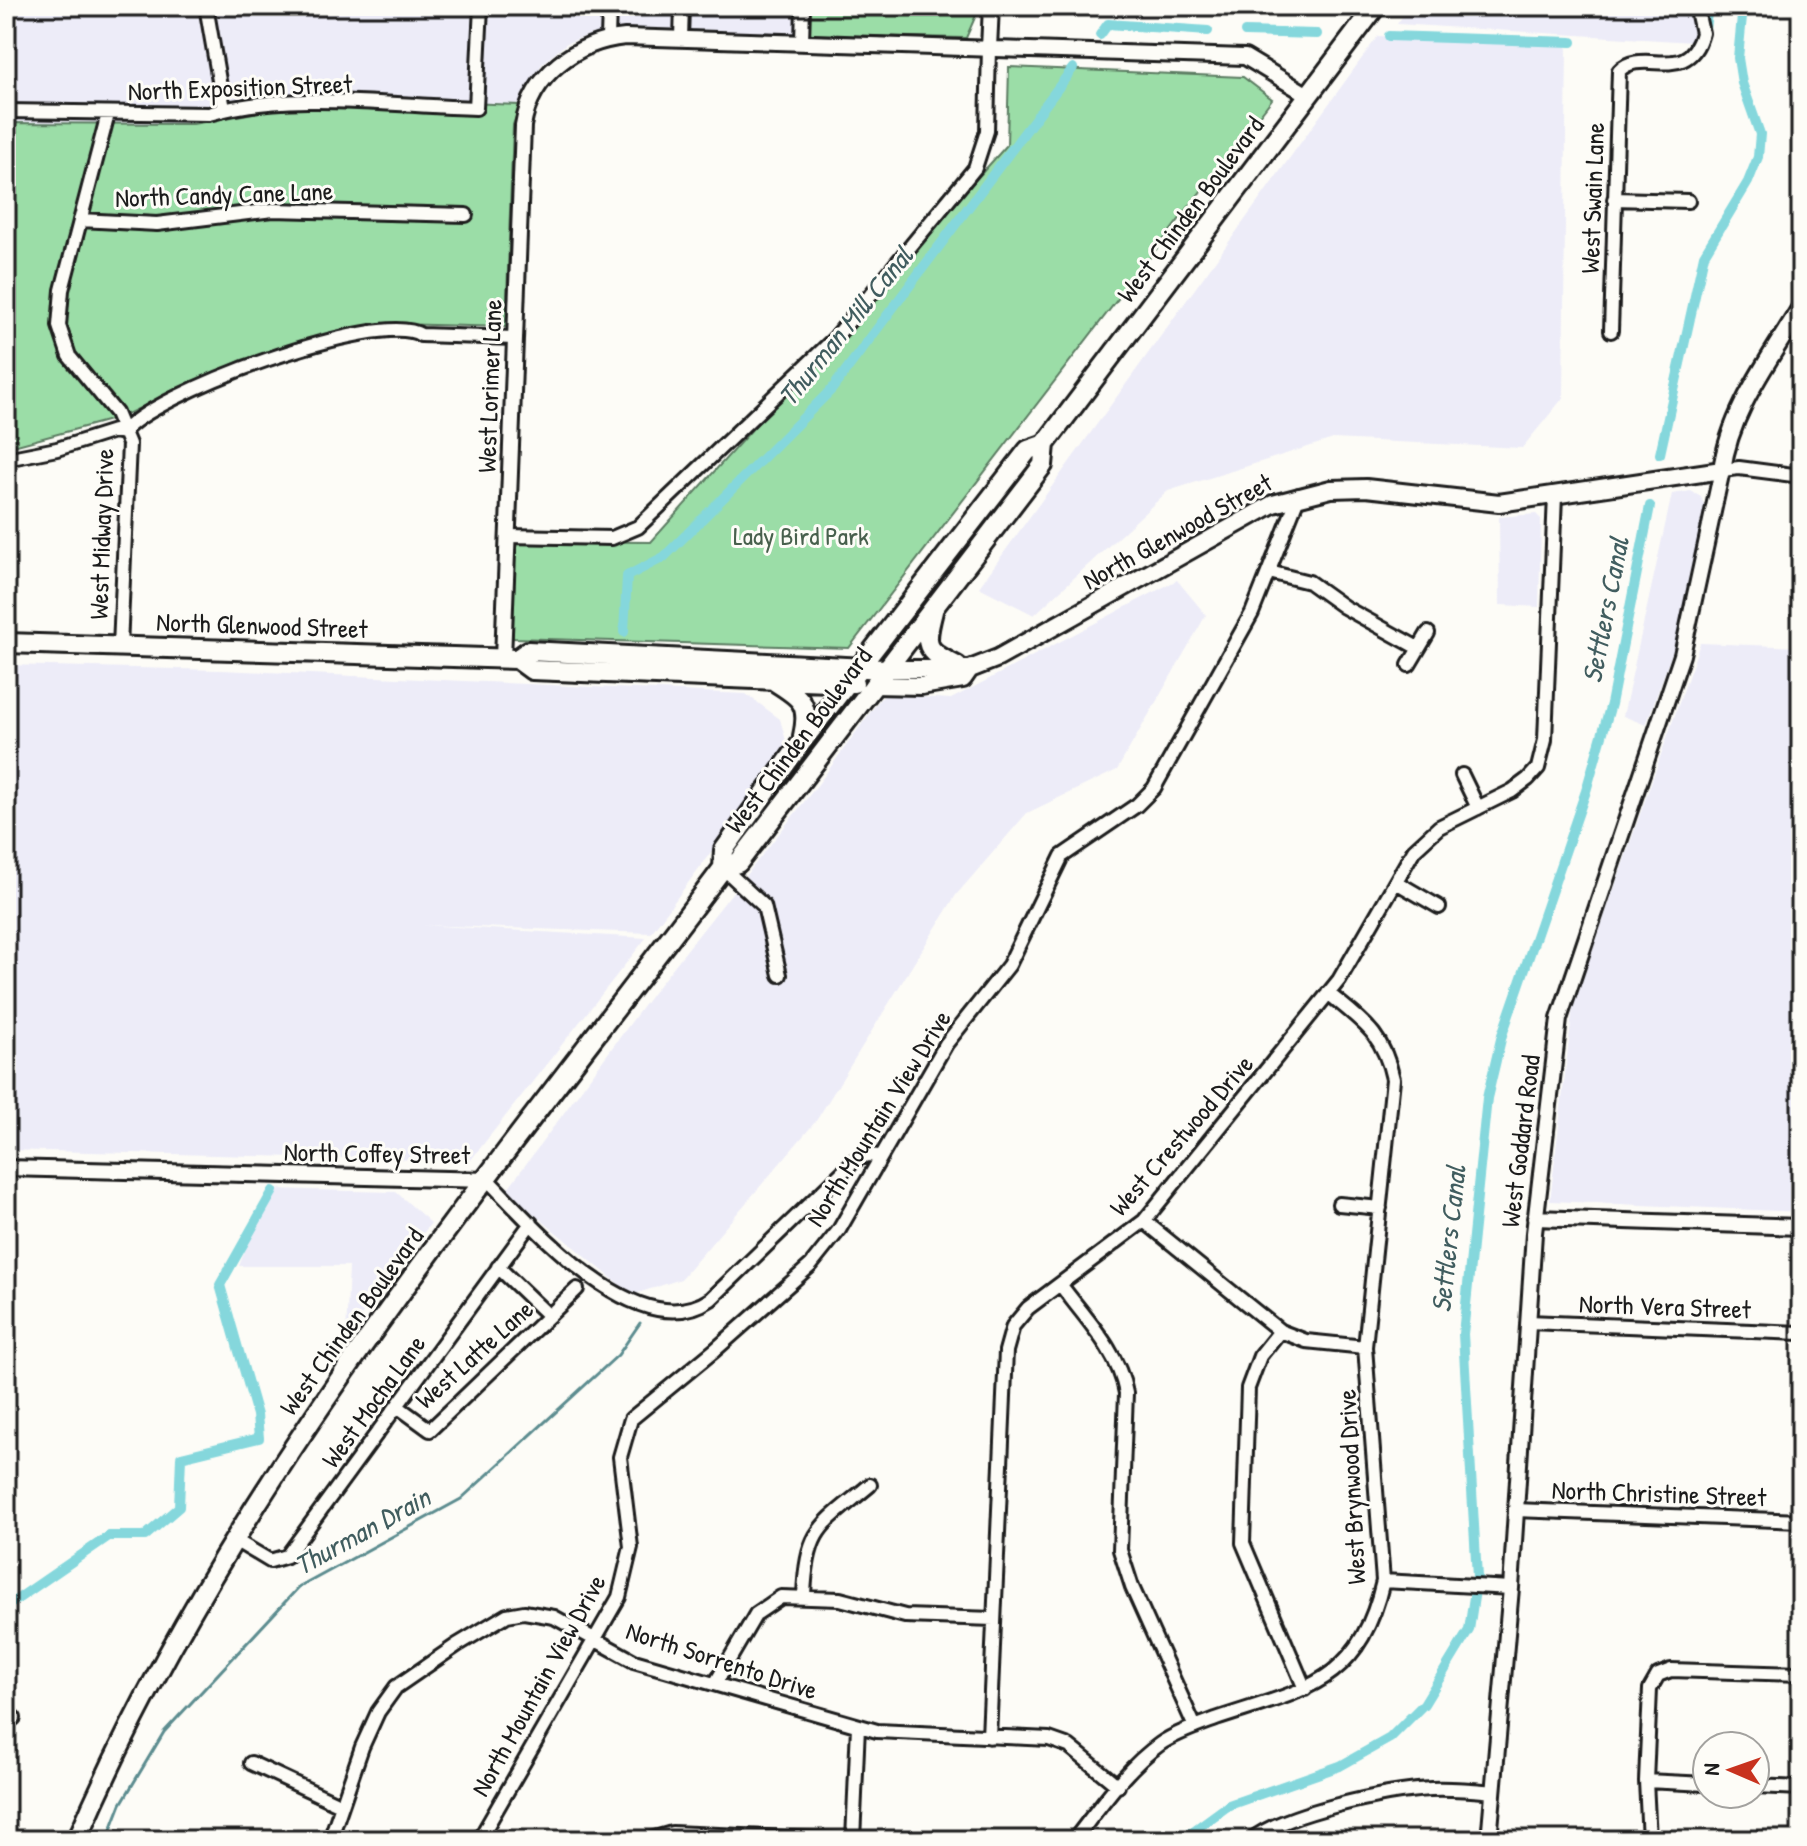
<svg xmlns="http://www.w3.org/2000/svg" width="1807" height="1846" font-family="'Patrick Hand',sans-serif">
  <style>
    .built { fill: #edecf8 }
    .green { fill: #9bdda7; stroke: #5c7c62; stroke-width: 2 }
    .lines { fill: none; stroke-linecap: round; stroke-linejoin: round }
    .stream { stroke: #5b8c8f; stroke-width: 3 }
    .canal { stroke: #85d7dc; stroke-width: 10 }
    .minor-casing { stroke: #1c1c1c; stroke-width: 18 }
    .tertiary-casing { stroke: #1c1c1c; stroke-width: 20 }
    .secondary-casing { stroke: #1c1c1c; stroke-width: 22 }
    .primary-casing { stroke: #1c1c1c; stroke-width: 24 }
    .minor { stroke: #fdfcf7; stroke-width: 12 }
    .tertiary { stroke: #fdfcf7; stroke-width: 14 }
    .secondary { stroke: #fdfcf7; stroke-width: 16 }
    .primary { stroke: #fdfcf7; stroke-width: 18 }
    .labels { text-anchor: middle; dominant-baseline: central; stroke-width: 6; stroke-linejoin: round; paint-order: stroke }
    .street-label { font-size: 26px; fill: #1c1c1c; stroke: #fdfcf7 }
    .park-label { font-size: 26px; fill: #48604d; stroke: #fdfcf7 }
    .water-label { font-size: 28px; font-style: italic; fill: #415d5f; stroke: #fdfcf7 }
  </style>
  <rect width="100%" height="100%" fill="#fdfcf7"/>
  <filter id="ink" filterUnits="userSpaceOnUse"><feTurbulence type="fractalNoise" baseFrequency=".0125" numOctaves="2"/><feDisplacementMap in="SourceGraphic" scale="16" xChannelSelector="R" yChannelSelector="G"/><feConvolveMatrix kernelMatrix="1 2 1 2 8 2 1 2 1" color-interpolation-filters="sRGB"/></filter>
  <g filter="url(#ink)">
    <path class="built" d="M6 6H799V35L622 29 592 34 567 43 542 64 520 105 336 98 193 124 6 123Z
      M1064 6H1346L1341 12Z
      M1410 6H1695L1693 42 1397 24Z
      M1378 36 1567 45 1563 398 1522 448 1333 439 1168 491 1034 615 979 587Z
      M1691 491 1701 497 1705 507 1676 642 1646 725 1623 716 1672 494Z
      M1536 514 1541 519 1539 607 1500 605 1499 517Z
      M1177 580 1206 615 1117 770 1027 813 956 895 816 1121 681 1279 632 1295 506 1191 652 994 819 783 880 699 886 695 951 699Z
      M1700 643 1801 647V1212L1550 1201 1573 1006Z
      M6 665 221 670 746 694 780 719 788 748 651 933 422 925 646 938 470 1161 6 1150Z
      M269 1189 396 1192 431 1223 346 1336 349 1266H239Z"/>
    <path class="green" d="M802 6H980L966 38 802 35Z
      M1009 67 1243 77 1272 99 849 648 513 638 514 541 651 542 1007 145Z
      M336 98 520 105 513 125 506 327 397 324 334 332 242 360 121 417 6 448V123L193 124Z
      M1797 664H1801V801H1792Z"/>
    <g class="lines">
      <path class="stream" d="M107 1840 121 1804 164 1732 298 1588 461 1499 618 1355 640 1323"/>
      <path class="canal" d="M1245 32 1317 34
        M1100 35 1108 24 1208 31
        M1389 36 1572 42
        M1704 36 1708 6
        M1660 454 1704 255 1748 182 1758 157 1760 134 1742 83 1738 58 1743 6
        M624 632 627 576 664 557 832 389 1073 68
        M6 1607 109 1536H145L179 1507 181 1457 259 1438 257 1415 220 1285 273 1191
        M1181 1840 1229 1805 1340 1766 1390 1738 1424 1704 1469 1630 1477 1577 1463 1334 1487 1098 1502 1035 1586 791 1611 704 1650 506"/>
      <g class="minor-casing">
        <path id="minor" d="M206 6 224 109
          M681 38 682 6
          M608 39 609 6
          M802 42 803 6
          M6 111 209 114C288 90 394 106 476 108L481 6
          M108 114 62 290 59 326 69 356 116 413 129 444 120 647
          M1614 199 1688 201
          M80 220 157 224 273 210 466 215
          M1611 331 1619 71C1642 46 1688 86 1702 33L1696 6
          M6 459 57 449 114 431 123 433C149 395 382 308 421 335L515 338
          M1722 470 1739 468 1801 476
          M507 536 612 538 638 527 835 338 975 168 987 131 989 48
          M1269 572 1309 582 1344 607 1418 648
          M1409 665 1428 633
          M1462 775 1478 808
          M723 868 764 906 780 975
          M1396 882 1439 907
          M488 1180C535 1228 638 1348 711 1299L855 1160 867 1155 879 1156
          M1339 1204 1380 1208
          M1144 1221 1280 1331 1306 1341 1365 1347
          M498 1267 549 1316
          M1060 1284C1085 1318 1118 1350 1126 1393L1120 1550 1132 1587 1195 1727
          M1528 1322 1801 1333
          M1280 1331 1260 1356 1248 1388 1243 1543 1305 1689
          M397 1406 430 1430 577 1289
          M1515 1510 1801 1521
          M233 1539 270 1561 287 1556 531 1223
          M1383 1581 1511 1588
          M804 1595C807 1527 821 1526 870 1485
          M715 1684 756 1614 781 1597 840 1599 905 1616 994 1619
          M6 1717 14 1718
          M989 1737 1006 1351 1013 1326 1028 1308 1144 1221 1339 980 1414 850 1439 827 1512 791 1528 779 1538 768 1545 740 1555 495
          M251 1763 341 1805
          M1646 1781 1707 1784
          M1755 1786 1801 1788
          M330 1840 362 1747 378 1712 396 1687 457 1645 507 1615 524 1612 554 1617 634 1661 877 1731 1049 1739 1069 1746 1118 1786
          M479 1840 619 1597 631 1547 620 1457 631 1419 715 1350 811 1265 839 1230 946 1044 1009 965 1062 856 1137 805 1154 788 1252 613 1299 495
          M648 1840 672 1833 837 1840
          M853 1840 858 1726
          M1074 1840C1100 1807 1125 1769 1160 1744 1176 1733 1197 1726 1216 1719 1306 1689 1359 1684 1383 1581L1365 1347 1393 1079C1383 1033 1363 1022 1328 993
          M1251 1840C1284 1813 1388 1791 1431 1789 1452 1788 1473 1790 1494 1792
          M1649 1840 1646 1781 1650 1689 1658 1675 1671 1670 1801 1674"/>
      </g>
      <g class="tertiary-casing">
        <path id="tertiary" d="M989 48 991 6
          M503 659 523 126C531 75 576 42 625 37L1245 57 1308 95
          M6 1168 488 1180
          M1535 1218 1801 1227
          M1489 1840 1511 1588 1534 1233 1559 1019 1682 655 1722 470"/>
      </g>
      <g class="secondary-casing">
        <path id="secondary" d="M885 669H970L998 658 1273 504 1331 489 1366 488 1499 503 1722 470C1730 410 1771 358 1801 307
          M873 685 921 686 963 679 970 669"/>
      </g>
      <g class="primary-casing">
        <path id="primary" d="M933 611C924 646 924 650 957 666
          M6 643 517 659 528 651 885 669
          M517 659 532 670 854 683
          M771 679C799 697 811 701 803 736
          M723 868 738 863 1043 465 1045 444
          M77 1840C231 1480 490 1178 723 868L724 850 801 743 1028 450 1045 444 1376 6"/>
      </g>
      <use href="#minor" class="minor"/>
      <use href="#tertiary" class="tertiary"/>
      <use href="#secondary" class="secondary"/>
      <use href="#primary" class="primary"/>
    </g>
  </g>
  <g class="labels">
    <g class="street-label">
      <text transform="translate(240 87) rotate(-2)">North Exposition Street</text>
      <text transform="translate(224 194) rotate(-2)">North Candy Cane Lane</text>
      <text transform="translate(1592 198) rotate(-88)">West Swain Lane</text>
      <text transform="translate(1190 209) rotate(-53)">West Chinden Boulevard</text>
      <text transform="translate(489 386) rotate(-88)">West Lorimer Lane</text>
      <text transform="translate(1177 531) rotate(-29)">North Glenwood Street</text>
      <text transform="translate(101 534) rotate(-88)">West Midway Drive</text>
      <text transform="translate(262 625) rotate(2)">North Glenwood Street</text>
      <text transform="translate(798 740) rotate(-53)">West Chinden Boulevard</text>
      <text transform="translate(878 1118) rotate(-58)">North Mountain View Drive</text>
      <text transform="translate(1181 1135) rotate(-49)">West Crestwood Drive</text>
      <text transform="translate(1520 1141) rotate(-83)">West Goddard Road</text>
      <text transform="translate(377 1153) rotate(1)">North Coffey Street</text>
      <text transform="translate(1665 1306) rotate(2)">North Vera Street</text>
      <text transform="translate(351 1321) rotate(-54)">West Chinden Boulevard</text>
      <text transform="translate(474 1354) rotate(-42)">West Latte Lane</text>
      <text transform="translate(373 1401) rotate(-54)">West Mocha Lane</text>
      <text transform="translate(1351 1487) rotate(-93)">West Brynwood Drive</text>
      <text transform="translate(1659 1493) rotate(2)">North Christine Street</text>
      <text transform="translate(722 1660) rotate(18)">North Sorrento Drive</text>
      <text transform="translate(538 1685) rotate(-61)">North Mountain View Drive</text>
    </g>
    <g class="park-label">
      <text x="801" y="535">Lady Bird Park</text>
    </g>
    <g class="water-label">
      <text transform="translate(845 326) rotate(-51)">Thurman Mill Canal</text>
      <text transform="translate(1605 610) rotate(-79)">Settlers Canal</text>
      <text transform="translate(1448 1239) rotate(-84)">Settlers Canal</text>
      <text transform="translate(362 1531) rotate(-29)">Thurman Drain</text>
    </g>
  </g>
  <rect width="1807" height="1846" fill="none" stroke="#fdfcf7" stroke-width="32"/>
  <rect x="16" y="16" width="1775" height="1814" fill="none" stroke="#1c1c1c" stroke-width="3" filter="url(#ink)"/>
  <g transform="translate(1731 1770) rotate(272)"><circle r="38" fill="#fdfcf7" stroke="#a3a29f" stroke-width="2"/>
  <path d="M0-6L14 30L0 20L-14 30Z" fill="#c8321e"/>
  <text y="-12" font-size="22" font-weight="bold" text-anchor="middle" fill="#1c1c1c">N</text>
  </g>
</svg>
